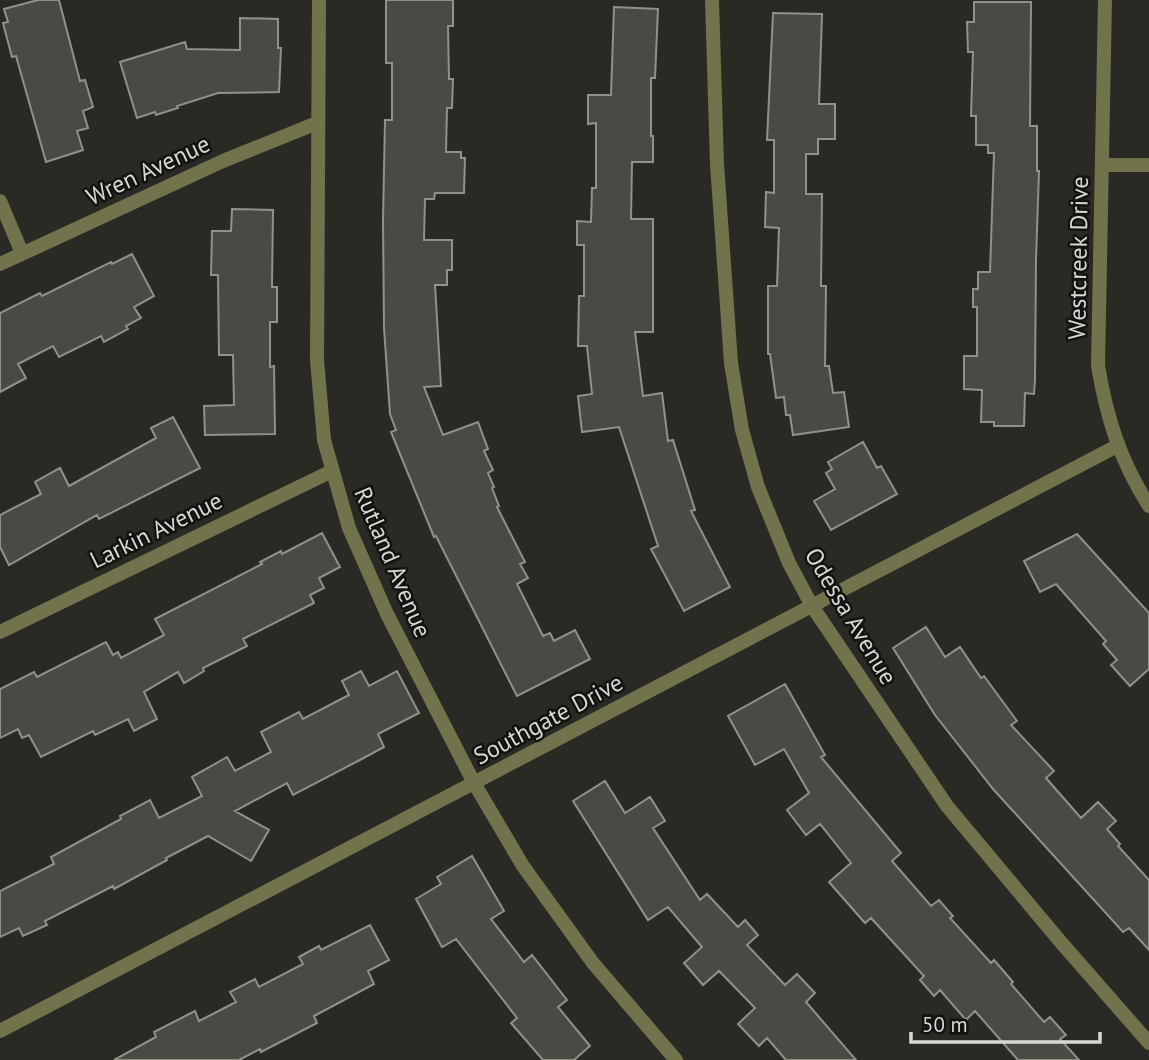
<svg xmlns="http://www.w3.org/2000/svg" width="1149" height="1060" font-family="'PT Sans',sans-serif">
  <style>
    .building { fill: #4a4a44; stroke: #909189; stroke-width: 2 }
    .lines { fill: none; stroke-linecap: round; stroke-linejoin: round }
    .minor { stroke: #72724d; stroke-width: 14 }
    .tertiary { stroke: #72724d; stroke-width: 14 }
    .labels { text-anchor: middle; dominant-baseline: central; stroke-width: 5; stroke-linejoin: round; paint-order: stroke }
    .street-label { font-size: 24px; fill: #d7d7d3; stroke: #121210 }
  </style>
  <rect width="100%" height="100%" fill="#2a2a24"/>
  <path class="building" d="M38 0H59L80 81 85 80 93 107 83 111 88 128 77 131 83 150 46 162 16 56 12 57 3 23 8 22 4 9Z
    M386 0H453V26H448L449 79H453L452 108H447L446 152H461V158H465L464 193H435L434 199H425L424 240H452V270H447V285H435L441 386 424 387 443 435 478 422 488 449 484 451 493 470 488 473 494 487 492 488 499 506 497 507 525 562 520 564 528 578 517 584 543 636 550 633 554 641 575 630 590 659 517 696 436 536 434 537 391 432 396 430 390 414 384 328 383 220 385 120H392V63H386Z
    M974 2H1031L1030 126H1037V171H1039L1036 260 1035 380 1034 394 1025 393 1024 426H994V422H981L982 390 964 389V356H977V307H973V289H978V272H990L994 153H988V145H976V116H971L973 52H968L967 22H974Z
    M614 7 658 9 655 78H651V136H653V162H632L631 219H653V332H635L643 396 662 393 668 441 673 440 695 510 691 511 730 587 684 611 651 549 658 546 619 427 582 432 578 396 592 394 587 346H578L579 296H584V245H577V221L591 222 592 188H596V123L588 124V95H611Z
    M773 13 822 14 819 104H835V139H818V154H806V194H822L821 286H826L825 366H829L833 393 844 392 849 427 793 435 790 415H786L784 397 776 398 770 354H768V286H777L779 228 765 227 766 192 774 193V140H767Z
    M240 18 278 19V48H281L279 92 218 93 177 106 178 108 156 115 155 112 137 118 120 62 185 42 187 49 240 50Z
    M232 209 273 210 272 287H277V322H270V367L274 366 275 434 205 435 204 406 234 405 233 355H219L218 275H211L212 231H231Z
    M132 254 154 296 134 307 141 318 126 326 128 329 104 342 101 336 59 357 53 346 18 364 26 378 0 392V313L40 293 42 296 111 262 112 264Z
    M173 417 200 468 99 519 97 515 9 565 0 547V515L41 494 35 482 60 468 69 486 156 438 151 428Z
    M863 442 877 468 881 466 897 494 831 530 814 501 835 489 826 473 832 469 828 462Z
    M322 533 340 567 319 578 324 588 310 595 314 603 243 639 247 646 203 668 204 671 184 683 178 672 144 692 157 719 134 731 128 719 95 735 93 731 41 757 29 735 22 738 18 729 0 738V689L34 672 37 677 106 642 113 655 118 652 121 658 164 635 155 619 262 564 260 562 281 551 282 554Z
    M1077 534 1149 613V669L1130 686 1111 665 1117 660 1103 644 1106 641 1056 584 1040 592 1024 561Z
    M926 627 945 657 960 647 981 678 984 676 1017 721 1011 725 1054 771 1046 778 1081 818 1098 802 1116 821 1107 829 1120 844 1118 846 1149 880V950L1129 928 1123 932 993 789 935 715 893 648Z
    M361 671 369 686 397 671 419 713 378 734 384 747 358 761 293 795 287 783 235 811 269 830 251 861 208 836 166 858 167 860 114 889 113 886 45 921 47 925 23 936 19 928 0 937V891L54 864 51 857 121 819 120 816 150 800 159 818 202 796 192 777 227 757 235 771 271 752 261 732 299 712 303 719 349 695 342 681Z
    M785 684 825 755 821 757 901 853 892 861 931 906 939 900 953 916 950 918 991 963 994 960 1013 982 1011 984 1044 1022 1050 1017 1066 1035 1060 1039 1079 1060H1018L975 1011 966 1020 940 990 934 996 920 980 924 976 871 918 865 923 829 882 851 863 820 824 806 835 787 810 809 793 784 749 755 765 728 716Z
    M605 781 625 813 650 797 665 821 653 828 700 900 707 894 738 927 745 920 758 935 747 945 785 985 797 974 815 993 806 1002 856 1060H786L767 1038 759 1046 738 1024 755 1008 719 971 703 985 684 963 702 947 668 907 648 920 573 801Z
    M472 856 504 911 491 919 524 962 532 955 567 1000 558 1007 590 1046 574 1060H543L511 1023 517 1018 456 939 442 947 416 899 441 884 437 877Z
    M370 925 389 960 368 971 374 984 314 1016 317 1023 261 1052 260 1049 239 1060H114L156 1037 154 1032 195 1011 199 1021 236 1002 230 992 255 979 259 987 303 964 299 957 319 946 321 950Z"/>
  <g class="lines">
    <path class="minor" d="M319 0 317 360 324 440 349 528 387 614 474 783 523 866 593 963 676 1060
      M712 0 717 164 731 363 742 430 758 487 789 563 812 606 947 806 1059 940 1149 1043
      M1102 165H1149
      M0 201 22 253
      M0 264 223 161 317 123
      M0 632 332 471
      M0 1031 1117 446"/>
    <path class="tertiary" d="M1105 0 1098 366C1107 419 1120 460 1149 506"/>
  </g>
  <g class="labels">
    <g class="street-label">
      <text transform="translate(148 170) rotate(-25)">Wren Avenue</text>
      <text transform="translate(1078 258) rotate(-89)">Westcreek Drive</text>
      <text transform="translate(156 530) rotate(-26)">Larkin Avenue</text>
      <text transform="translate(393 562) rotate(67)">Rutland Avenue</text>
      <text transform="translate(851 616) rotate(59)">Odessa Avenue</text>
      <text transform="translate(548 719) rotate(-28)">Southgate Drive</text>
    </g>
  </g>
  <path d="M911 1032v10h189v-10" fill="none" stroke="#d7d7d3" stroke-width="3.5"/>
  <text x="922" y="1032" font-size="21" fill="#d7d7d3" stroke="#121210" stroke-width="5" paint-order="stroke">50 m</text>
</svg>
